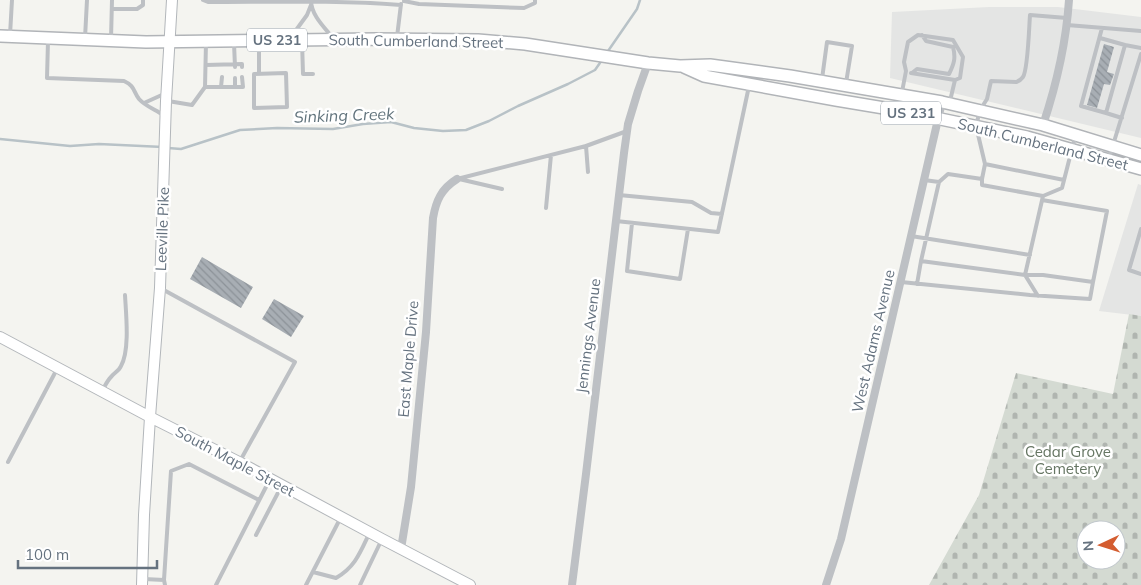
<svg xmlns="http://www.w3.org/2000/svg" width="1141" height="585" font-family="Mulish,sans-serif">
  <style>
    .built { fill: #e4e5e4 }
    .cemetery { fill: url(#cemetery-stones); fill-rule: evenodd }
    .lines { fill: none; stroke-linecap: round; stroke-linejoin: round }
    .stream { stroke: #b8c2c7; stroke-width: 2.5 }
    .building { fill: url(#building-back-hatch) }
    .secondary-casing { stroke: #b2b6ba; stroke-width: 12 }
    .primary-casing { stroke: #b1b4b8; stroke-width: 14 }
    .lane { stroke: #bdc0c4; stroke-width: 4 }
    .street { stroke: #bdc0c4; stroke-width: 8 }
    .secondary { stroke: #fff; stroke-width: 10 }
    .primary { stroke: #fff; stroke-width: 11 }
    .labels { text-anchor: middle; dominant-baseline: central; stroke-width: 5; stroke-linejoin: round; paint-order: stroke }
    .shield { fill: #fff; stroke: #939ca5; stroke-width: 1 }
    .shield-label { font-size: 14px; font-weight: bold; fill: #65727f }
    .street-label { font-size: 15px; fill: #65727f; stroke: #fff }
    .park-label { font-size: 15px; fill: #667663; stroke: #fff }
    .water-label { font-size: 16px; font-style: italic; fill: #61737c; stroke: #fff }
  </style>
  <defs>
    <pattern id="cemetery-stones" width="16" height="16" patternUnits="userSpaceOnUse" patternTransform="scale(1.25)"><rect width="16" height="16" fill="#d4dad2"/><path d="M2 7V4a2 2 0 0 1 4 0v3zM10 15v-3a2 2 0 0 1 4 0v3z" fill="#b0b5b0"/></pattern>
    <pattern id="building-back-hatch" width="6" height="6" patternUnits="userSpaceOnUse" patternTransform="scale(1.25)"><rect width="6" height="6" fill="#a8aeb4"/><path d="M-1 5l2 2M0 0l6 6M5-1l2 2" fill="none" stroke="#8c9298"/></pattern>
  </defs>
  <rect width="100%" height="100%" fill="#f4f4f0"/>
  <path class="built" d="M989 7H1058L1141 17V138L890 78 892 12Z
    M1138 184 1141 185V316L1099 311Z"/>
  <path class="cemetery" d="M1129 314 1141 316V585H929L979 495 1016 373 1113 394ZM1086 530H1116V560H1086Z"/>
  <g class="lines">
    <path class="stream" d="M606 54 637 9 640 0
      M0 139 70 146 99 144 163 147
      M168 148 181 149 240 130 277 128 333 129 363 124 391 122 414 128 443 131 466 130 489 121 518 106 568 84 595 70 602 60"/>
  </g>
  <path class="building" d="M1104 44 1114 47 1107 72 1114 74 1110 85 1104 84 1097 108 1087 105Z
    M202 257 253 287 241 308 190 279Z
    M274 299 304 316 291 337 262 319Z"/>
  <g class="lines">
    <g class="secondary-casing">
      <path id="secondary" d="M0 337 150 417 239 462 382 539 470 585
        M142 585 144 515 150 417 160 288 166 101 172 0"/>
    </g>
    <g class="primary-casing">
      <path id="primary" d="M0 36 146 42 375 39 478 40 525 44 648 63 680 66 710 65 790 76 942 102 1043 125 1141 155
        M684 67 704 76 836 100 902 111 1027 137 1141 169"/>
    </g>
    <path class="lane" d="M203 0 208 2C272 2 337 0 401 5
      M311 0C311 15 324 27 333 38
      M404 1 419 4 524 8 535 3V0
      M112 9H137L143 5V0
      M1067 18 1030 15C1029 28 1028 69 1023 77 1020 81 1019 81 1016 82L991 81 987 99 980 110 976 126 985 164 982 179 948 174 939 182 921 261 1025 275 1043 196 1062 188 1075 137
      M1067 25 1141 31
      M1102 28 1081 106 1106 113
      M10 35 12 0
      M291 37 307 15 311 5
      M397 37 401 4
      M85 38 87 0
      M1100 38 1125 45
      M111 39 112 0
      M48 41 47 78 124 81C135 86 133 91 139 99 145 106 156 110 163 115
      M259 41V74
      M302 41 303 74H313
      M234 43 235 67
      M206 65 242 64V67
      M286 73 287 107 254 108V74Z
      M911 73 955 80
      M912 73 917 69 949 74C954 64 956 58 953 47L926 41 922 35
      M822 79 827 42 852 46 846 83
      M205 87H243L242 77
      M221 87 222 77
      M235 87V78
      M902 92 906 71 904 62 908 42 918 35 953 40 963 57 960 78 955 80 950 101
      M168 101 192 105 205 87 206 42
      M144 103 164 94
      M1122 118 1106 113 1125 45 1141 48
      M1109 158 1141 54
      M985 164 1064 180
      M588 172 586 146 627 131
      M457 179 586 146
      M459 179 502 189
      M982 179V185L1043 196
      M924 180 939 182
      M619 195 692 202 711 213 722 214
      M1042 200 1107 211 1093 282
      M546 208 551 155
      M616 221 718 232 749 86
      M632 223 627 271 680 279 688 229
      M1141 229 1129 270 1141 274
      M911 236 1030 255
      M1025 275 1038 296
      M901 282 1030 295 1090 299 1093 282 1043 275H1025
      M917 284 921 261
      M162 289 295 362 240 461
      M102 391C105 386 107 381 111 377 114 373 119 371 121 366 130 350 126 314 125 295
      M8 462 57 369
      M256 535 281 487
      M313 572 336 578C355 567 360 553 369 534
      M144 579 164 580
      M165 585 164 580 171 471 189 464 259 500
      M216 585 269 481
      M306 585 341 517
      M360 585 382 539"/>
    <path class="street" d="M1043 125C1057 83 1066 45 1069 0
      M401 549 411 487 426 332 433 218C436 201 441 189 457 179
      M572 585 586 474 624 153 628 124 638 91 648 63
      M826 585 841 539 942 102"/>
    <use href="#secondary" class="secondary"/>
    <use href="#primary" class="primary"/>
  </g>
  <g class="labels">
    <g class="shield">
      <rect x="247" y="28.5" width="60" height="23" rx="4"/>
      <rect x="881" y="101.5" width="60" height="23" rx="4"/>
    </g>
    <g class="shield-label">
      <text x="277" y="40">US 231</text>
      <text x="911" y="113">US 231</text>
    </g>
    <g class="street-label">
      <text transform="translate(416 41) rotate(1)">South Cumberland Street</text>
      <text transform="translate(1043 144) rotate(14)">South Cumberland Street</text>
      <text transform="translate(162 229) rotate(-88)">Leeville Pike</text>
      <text transform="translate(588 336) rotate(-83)">Jennings Avenue</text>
      <text transform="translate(873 341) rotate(-77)">West Adams Avenue</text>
      <text transform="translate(408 359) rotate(-85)">East Maple Drive</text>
      <text transform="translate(235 461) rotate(28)">South Maple Street</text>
    </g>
    <g class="park-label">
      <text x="1068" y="451">Cedar Grove<tspan x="1068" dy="17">Cemetery</tspan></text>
    </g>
    <g class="water-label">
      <text transform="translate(344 115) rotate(-2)">Sinking Creek</text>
    </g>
  </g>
  <g transform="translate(1101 545) rotate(266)"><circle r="24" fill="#ffffff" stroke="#c1c7cc"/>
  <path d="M0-4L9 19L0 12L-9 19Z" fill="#d45d30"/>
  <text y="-8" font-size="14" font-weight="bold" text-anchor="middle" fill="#65727f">N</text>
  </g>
  <path d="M18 560v8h139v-8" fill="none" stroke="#65727f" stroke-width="2.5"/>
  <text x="25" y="560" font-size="15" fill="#65727f" stroke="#ffffff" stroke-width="4" paint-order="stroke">100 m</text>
</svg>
